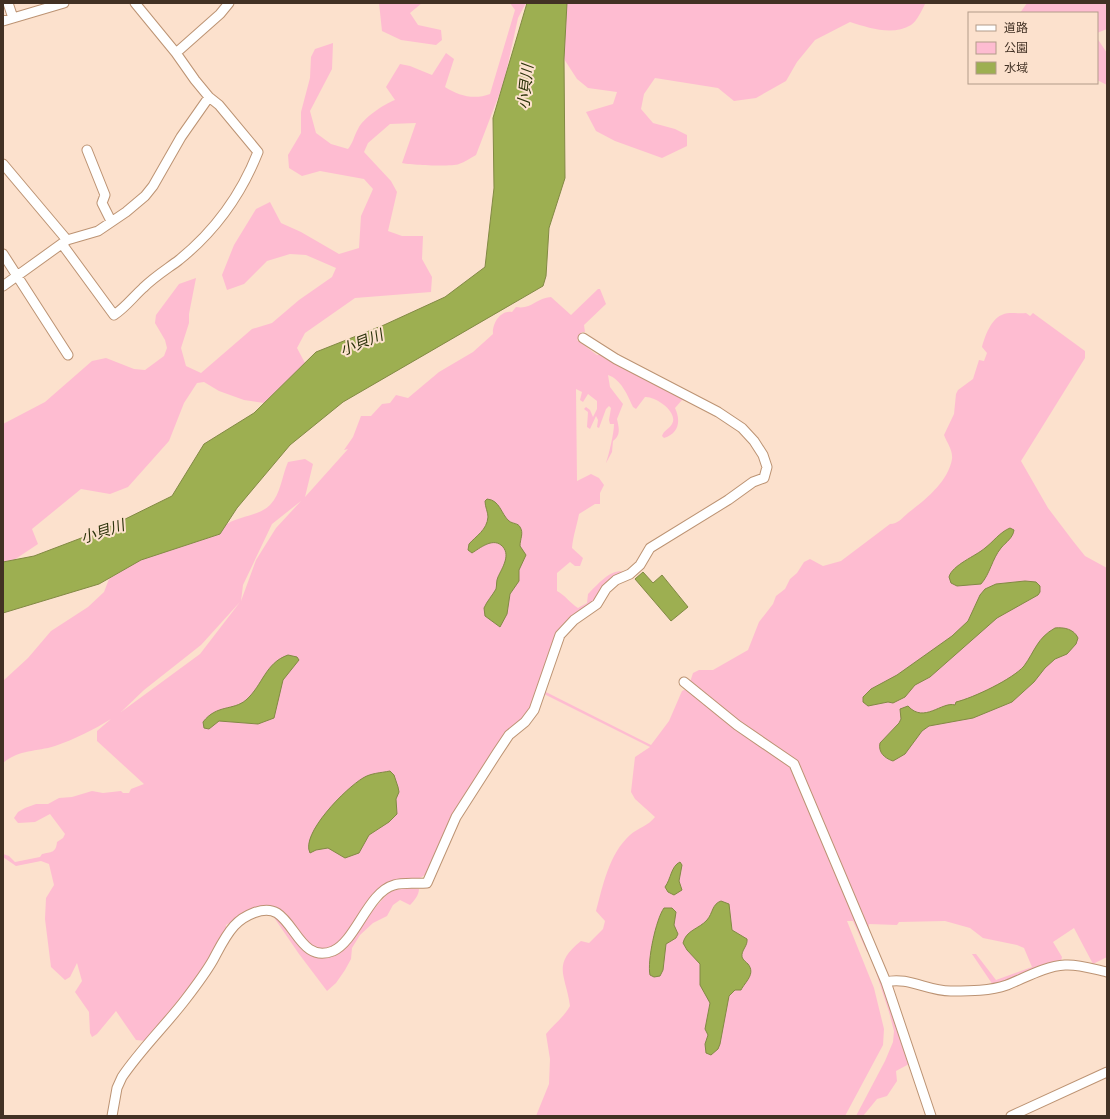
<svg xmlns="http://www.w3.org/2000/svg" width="1110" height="1119" font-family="Overpass,'Noto Sans JP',sans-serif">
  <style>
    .green { fill: #febcd1; fill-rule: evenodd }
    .water { fill: #9daf51; stroke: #828944 }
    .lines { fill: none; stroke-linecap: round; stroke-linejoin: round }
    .minor-casing { stroke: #bc9373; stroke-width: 11 }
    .minor { stroke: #fff; stroke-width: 9 }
    .labels { text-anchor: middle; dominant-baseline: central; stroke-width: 4; stroke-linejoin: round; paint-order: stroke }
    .water-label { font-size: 15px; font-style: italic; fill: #2b320a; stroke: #fce1cd }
  </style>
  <rect width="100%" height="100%" fill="#fce1cd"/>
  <path class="green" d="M379 3H422L410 13 418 25 441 30 442 40 436 45 401 40 382 31Z
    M510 3H526L518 18 504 82 476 155C470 158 465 162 459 164 451 167 410 165 402 163L416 123 390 124 368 143 364 152 391 181 397 192 388 231 402 236H423L422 259 432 277 431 292 355 298 305 333 297 348 305 363 264 403 244 400 219 391 204 382 197 383 184 403 169 441 128 487 110 494 81 489 32 529 38 544 14 560 3 562V424L45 402 92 361 106 358 134 369 145 370 164 356 167 348 165 340 155 323 156 315 179 284 196 278 189 314V323L181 348 186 366 201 373 252 329 272 323 299 300 332 277 336 268 306 255 290 254 267 261 244 284 227 290 222 275 234 245 256 209 270 202 281 223 301 232 339 254 359 248 361 216 373 189 364 179 320 171 302 176 289 168 288 155 301 133V112L310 78 311 57 315 49 333 43 332 69 310 111 316 133 331 144 348 149C353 143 354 136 358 129 363 118 384 104 395 100L386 87 400 64 410 66 432 75 446 53 454 59 445 87C459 96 474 100 490 94L515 10Z
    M567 3H925V4C922 10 917 21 911 25 893 36 869 28 850 22L815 40 797 62 786 81 756 98 734 101 718 88 655 78 644 94 641 109 653 123 675 129 687 135V146L662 158 615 141 596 131 586 112 613 104 617 92 588 88 577 79 564 59Z
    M1027 3H1107V29L1097 33V13H1020Z
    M1097 38 1107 53V85L1097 80Z
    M598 289H600L606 304 584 325 585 332H582L577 340 597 355 602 354 693 403 682 400 675 408C681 421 679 433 664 438L662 436C664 430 669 429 672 424 679 412 655 396 645 397L636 409 633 407C628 396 621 379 608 375L610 387 623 404 617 419C619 428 621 435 613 441L612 452 606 463C609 454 614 433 614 424H610L609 420 611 408 609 406 606 409 599 428 597 427 598 420 596 416 590 429 587 427 588 412 584 409 586 407 590 410 593 417 597 409V401L588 394 583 402 580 400 582 392 576 389 577 481 591 474 599 478 604 485 600 493V504H595L579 514C577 525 573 536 572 548L583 558 580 566H575L570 562 557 573V591C565 595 570 603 578 608L587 603 588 594C596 586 612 567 624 572L596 599 565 623 559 631 538 688 651 745 669 721 682 691 686 689 697 699 702 693 690 682 693 673 699 670H713L748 650 759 622 773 604 776 596 785 589 790 579 797 573 804 562 810 559 823 566 841 561 890 524C898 524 902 518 908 513 925 500 948 482 952 459 953 450 947 443 944 435L954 414 956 394 958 390 973 379 979 360 984 361 987 353 982 347C985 336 991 318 1004 314 1010 312 1019 314 1026 313L1030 316 1033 313 1085 351V358L1021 461 1048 508 1073 541 1085 556 1107 568V957L1093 964 1074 928 1053 942 1062 957 1061 961 993 985 972 954H976L996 980 1032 967 1024 948 1017 945 983 938 970 928 945 921 899 922 897 925 869 924V951L867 952 853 921H847L874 988 884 1029 883 1045 845 1116H536L549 1084 550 1059 546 1034C554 1024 564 1017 570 1006 566 975 551 965 581 941L589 943 603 929 605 921 596 911C603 885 609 854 630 835 638 828 648 826 655 817L635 799 631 792 635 757 650 747 536 690V696L528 712 491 753 426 874C414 885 398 878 384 885L342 940C312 964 296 931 279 910L233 921 226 925V934L182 999 146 1041 136 1040 116 1011 97 1034 92 1037 90 1033 89 1012 75 992 82 981 77 963 70 977 65 980 51 967 45 919 46 898 54 885 49 864 41 861 16 866 3 857V854L9 856 15 862 40 857 42 854C51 852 56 853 57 842L63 838 65 834 50 814 35 822 18 823 14 818 18 812 25 808 36 804H48L59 798 72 797 92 791 103 793 121 791 123 793H129L131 789 144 784 97 741V731L111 719C93 730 75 739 55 746 36 752 20 749 3 763V681L28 658 51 631 88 607 104 592 109 579 138 561 220 534C222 531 224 525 227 524 240 516 259 516 270 505 281 494 282 475 288 462L305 459 313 464 305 497 348 449 344 450 353 437 361 416H371L382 404 390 403 396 395 408 398 439 372 473 352 493 334C492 324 500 310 512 312L516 307C531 310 536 298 551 297L571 315ZM301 501 276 528 256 560 241 601 243 585 272 524ZM240 602 200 654 121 712 144 690 201 645Z
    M408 888 419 889C419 895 414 901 410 905L400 900 393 905 387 916 373 923 360 935 352 948 351 959 345 970 336 983 327 991 299 954 273 916 275 915 307 953 318 957 333 954 390 891Z
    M873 963H874L882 978 909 1064 896 1071 897 1081 887 1096 877 1099 863 1116H856L885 1061 893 1042 894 1031 889 1012Z"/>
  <path class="water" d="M527 3H567L564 59 565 178 549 228 546 276 543 286 343 402 290 445 237 508 220 534 141 560 99 584 3 613V562L34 556 105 529 172 496 204 444 254 413 316 352 384 325 445 297 485 267 494 188 493 118Z
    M487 499C500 500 501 514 509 521 513 524 518 523 520 527 524 533 520 539 520 546L526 555 519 570V581L510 594 507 614 500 627 485 616 484 608C487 601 492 596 496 589 497 585 496 581 498 577 502 568 512 554 501 545 492 538 480 548 472 553L468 550 469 544C476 536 487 530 488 517 488 512 485 507 485 501Z
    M1010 528 1014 530C1013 538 1006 542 1001 548 992 559 990 574 981 584L957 586 951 583 949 577C952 565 976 556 985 548 993 542 1000 532 1010 528Z
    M643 572 653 583 662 575 688 607 671 621 635 579Z
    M1025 581 1036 582 1040 586V592L1038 595 997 618 930 677 915 685 905 697 893 703 888 702 868 706 863 702V697L871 689 897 675 952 636 968 621 980 595 985 589 996 584Z
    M1055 628C1064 627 1074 629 1078 638L1076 644 1067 654 1055 659 1045 668 1034 682 1012 702 973 718 929 726 922 731 905 754 893 761C884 758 878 752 880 743L899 723 901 719 900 709 908 706C924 724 942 701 955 705L956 702C973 698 1013 679 1024 666 1035 651 1037 638 1055 628Z
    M288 655 297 657 299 660 283 680 274 718 258 724 219 721 209 729 204 728 203 722C217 704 233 711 246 700 263 685 265 663 288 655Z
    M390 771 394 775 398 787 399 792 396 799 397 814 389 822 369 835 359 853 345 858 328 848 316 850 310 853C300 834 346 788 363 778 371 773 380 773 390 771Z
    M680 862 682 865 679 881 682 890 674 895 668 892 665 887C671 879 671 866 680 862Z
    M721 901 729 904 732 930 747 939C748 946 741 950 742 957 743 960 746 962 748 964 756 974 745 982 741 990H735L729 996 720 1044 718 1049 711 1055 706 1053 705 1044 708 1035 705 1029 710 1003 700 985V964L687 950 683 943C686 930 699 929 707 920 713 913 712 904 721 901Z
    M664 908H672L676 912 674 925 678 934 676 938 666 944 663 970 660 976 654 977 650 975C647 961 656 919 664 908Z"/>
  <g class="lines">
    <g class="minor-casing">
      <path id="minor" d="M8 3 13 18
        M3 21 64 3
        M176 53 220 14 229 3
        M87 150 105 195 102 203 111 221
        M3 164 67 240
        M62 244 114 315C126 307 133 297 143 288 154 277 167 269 179 260 215 231 241 195 258 152L219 105 209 97 195 80 176 53 135 3
        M3 254 68 355
        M3 286 67 240 98 231 126 212 145 196 153 186 181 137 209 97
        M684 682 737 725 794 764 886 982
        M112 1116 117 1088 122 1077C141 1049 165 1026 185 1000 195 987 205 974 213 960 219 949 225 936 234 926 243 916 264 905 277 913 296 925 303 963 333 951 356 941 368 892 394 885 403 882 416 884 427 883L456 817 497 753 509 735 525 722 534 710 560 635 574 620 597 604 606 589 616 580 630 574 640 565 650 548 728 500 753 482 764 478 767 467 763 455 754 441 742 428 718 412 616 359 583 338
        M931 1116 886 982C908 976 929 992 952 991 970 991 990 991 1007 985 1025 978 1045 966 1065 965 1079 964 1093 969 1107 972
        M1011 1116 1107 1072"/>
    </g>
    <use href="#minor" class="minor"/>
  </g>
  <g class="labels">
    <g class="water-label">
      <text transform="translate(527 87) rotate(-84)">小貝川</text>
      <text transform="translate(362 344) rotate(-22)">小貝川</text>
      <text transform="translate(103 533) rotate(-18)">小貝川</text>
    </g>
  </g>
  <rect width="1110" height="1119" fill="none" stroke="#423124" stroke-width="8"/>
  <rect x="968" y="12" width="130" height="72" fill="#fce1cd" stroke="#b29b89"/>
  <rect x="976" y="25" width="20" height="6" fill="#ffffff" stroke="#b29b89"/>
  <text x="1004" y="32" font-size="12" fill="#423124">道路</text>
  <rect x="976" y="42" width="20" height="12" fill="#febcd1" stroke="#b29b89"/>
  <text x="1004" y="52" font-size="12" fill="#423124">公園</text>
  <rect x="976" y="62" width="20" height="12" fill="#9daf51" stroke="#b29b89"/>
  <text x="1004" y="72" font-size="12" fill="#423124">水域</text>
</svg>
